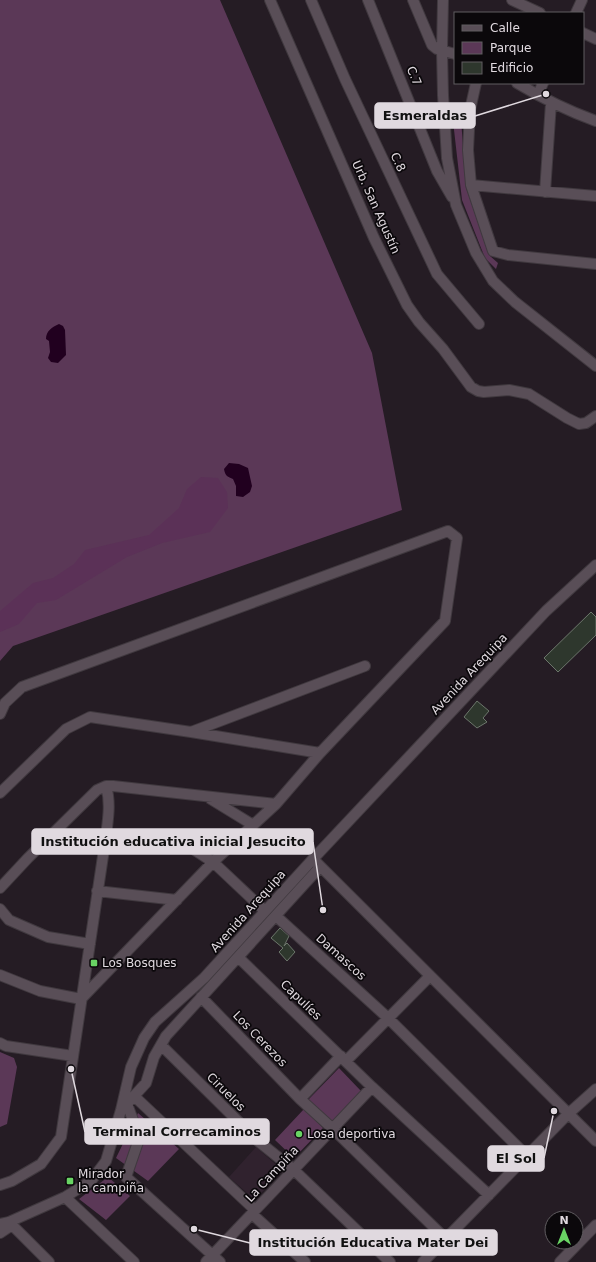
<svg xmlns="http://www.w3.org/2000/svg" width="596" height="1262" font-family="'DejaVu Sans',sans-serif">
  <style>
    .built { fill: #30222e }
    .green { fill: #5b3857 }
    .forest { fill: #5b3157 }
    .water { fill: #21001f }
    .building { fill: #2e372d; stroke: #6c766b }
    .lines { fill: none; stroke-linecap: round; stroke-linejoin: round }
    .minor-casing { stroke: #40393f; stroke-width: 12 }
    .minor { stroke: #594e57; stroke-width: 10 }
    .poi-dot { fill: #69d464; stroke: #0b080b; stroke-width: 1.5 }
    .labels { text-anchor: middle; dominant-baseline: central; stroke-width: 3.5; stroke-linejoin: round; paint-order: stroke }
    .street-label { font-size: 12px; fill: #e0d9df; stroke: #0b080b }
    .poi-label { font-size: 12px; fill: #e0d9df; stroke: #0b080b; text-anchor: start }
    .leader { fill: none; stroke: #e0d9df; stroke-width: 1.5 }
    .callout-dot { fill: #e0d9df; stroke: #0b080b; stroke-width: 1.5 }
    .callout { fill: #e0d9df; stroke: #e0d9df; stroke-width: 1.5 }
    .callout-label { font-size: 13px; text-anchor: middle; font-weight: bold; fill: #111 }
  </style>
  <rect width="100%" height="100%" fill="#251c24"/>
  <path class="built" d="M256 1147 282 1170 255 1200 229 1177Z"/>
  <path class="green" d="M0 0H220L372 353 402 510 13 646 0 661Z
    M461 119 466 188 490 256 498 263 496 269 485 258 462 200 453 121Z
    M0 1052 14 1058 17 1067 7 1124 0 1127Z
    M339 1068 361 1091 331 1124 307 1101Z
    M304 1109 323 1128 294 1158 275 1140Z
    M138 1113 179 1149 148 1181 116 1158Z
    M108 1177 130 1196 106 1220 79 1199Z"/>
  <path class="forest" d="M201 477 218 478 227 492 228 508 210 532 162 543 127 557 56 600 37 603 19 624 0 632V611L33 583 53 578 74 564 85 550 149 535 179 508 187 489Z"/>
  <path class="water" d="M59 324 63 326 65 330 66 355 58 363 51 362 48 358 50 352 49 341 46 339C46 331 52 327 59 324Z
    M229 463 239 464 248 468 252 486 250 492 243 497 236 496V486L233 479C228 477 225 476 224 469Z"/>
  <path class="building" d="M591 612 596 617V635L558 672 544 658Z
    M477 701 489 711 483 718 487 722 477 728 464 717Z
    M280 928 289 936 284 946 287 943 295 952 287 961 279 952 283 948 271 938Z"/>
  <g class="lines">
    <g class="minor-casing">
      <path id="minor" d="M270 0 374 238 407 305 419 322 443 349 471 387 478 391 484 392 509 390 529 394 567 418 579 424 586 423 596 416
        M311 0 345 79 437 274 479 324
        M368 0 437 171 452 197
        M413 0 432 45 437 49 455 54
        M443 0 442 51 443 95 447 158 456 205 476 253 493 281 515 302 596 366
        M512 0 540 13
        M576 13 582 0
        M583 33 596 39
        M476 83 470 110 468 150 471 185 493 251 508 255 596 264
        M517 83C542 98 568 111 596 121
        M538 95 543 83
        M471 185 596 196
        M545 192 551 103
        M0 714 5 703 22 687 448 531 457 538 445 621 320 753 276 804 213 862 81 999 40 991 0 975
        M191 732 365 666
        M0 793 66 729 90 717 191 732 320 753
        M209 798 253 825
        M106 836 190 847 213 862 265 911
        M313 859 596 1141
        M0 888 28 858 97 790 106 786H113L276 804
        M97 891 177 900
        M0 909 9 920 48 937 90 944
        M276 916 388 1018 527 1156
        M238 957 372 1087 489 1195
        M201 997 300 1099
        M0 1043 6 1046 73 1056
        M161 1045 258 1141 294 1170 390 1262
        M341 1056 300 1099 333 1129 446 1239
        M346 1061 430 976
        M134 1096 255 1210
        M127 1104 136 1128 138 1142 126 1177 220 1262
        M122 1109 146 1083 154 1057 166 1036 320 867
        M0 1185 12 1181 41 1164 61 1137 106 836C108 819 111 803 106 786
        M65 1197 134 1262
        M252 1214 305 1262
        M9 1222 49 1262
        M0 1224 9 1222 65 1197 91 1181 106 1161 121 1110 131 1067 144 1038 155 1022 204 978 313 859 546 611 596 565
        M0 1233 12 1225
        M206 1262 372 1087
        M423 1262 568 1114 596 1089
        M560 1262 596 1225"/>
    </g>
    <use href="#minor" class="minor"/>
  </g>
  <g class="poi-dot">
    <rect x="90" y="959" width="8" height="8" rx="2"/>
    <circle cx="299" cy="1134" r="4"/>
    <rect x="66" y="1177" width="8" height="8" rx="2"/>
  </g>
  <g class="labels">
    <g class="street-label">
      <text transform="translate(414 76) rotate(68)">C.7</text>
      <text transform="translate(398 162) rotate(65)">C.8</text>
      <text transform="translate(376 207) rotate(66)">Urb. San Agustín</text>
      <text transform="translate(469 674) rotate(-47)">Avenida Arequipa</text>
      <text transform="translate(248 911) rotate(-48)">Avenida Arequipa</text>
      <text transform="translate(341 957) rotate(42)">Damascos</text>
      <text transform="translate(301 1000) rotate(44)">Capulíes</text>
      <text transform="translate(260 1039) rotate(46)">Los Cerezos</text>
      <text transform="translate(226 1092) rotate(45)">Ciruelos</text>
      <text transform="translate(272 1174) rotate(-47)">La Campiña</text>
    </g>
    <g class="poi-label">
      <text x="102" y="963">Los Bosques</text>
      <text x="307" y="1134">Losa deportiva</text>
      <text x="78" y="1174">Mirador<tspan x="78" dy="14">la campiña</tspan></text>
    </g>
  </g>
  <path class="leader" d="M546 94L475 116M323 910L313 842M71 1069L85 1132M554 1111L544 1158M194 1229L250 1243"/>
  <g class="callout-dot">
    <circle cx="546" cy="94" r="4"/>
    <circle cx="323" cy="910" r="4"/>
    <circle cx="71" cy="1069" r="4"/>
    <circle cx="554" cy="1111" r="4"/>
    <circle cx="194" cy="1229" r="4"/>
  </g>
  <g class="callout">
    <rect x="375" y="103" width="100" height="25" rx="4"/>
    <rect x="32" y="829" width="281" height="25" rx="4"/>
    <rect x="85" y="1119" width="184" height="25" rx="4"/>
    <rect x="488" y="1146" width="56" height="25" rx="4"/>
    <rect x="250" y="1230" width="247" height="25" rx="4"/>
  </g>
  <g class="callout-label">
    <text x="425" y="120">Esmeraldas</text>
    <text x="173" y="846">Institución educativa inicial Jesucito</text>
    <text x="177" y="1136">Terminal Correcaminos</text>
    <text x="516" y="1163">El Sol</text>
    <text x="373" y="1247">Institución Educativa Mater Dei</text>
  </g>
  <rect x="454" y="12" width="130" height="72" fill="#0b080b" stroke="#605c60"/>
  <rect x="462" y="25" width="20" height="6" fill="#594e57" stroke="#605c60"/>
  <text x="490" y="32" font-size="12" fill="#e0d9df">Calle</text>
  <rect x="462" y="42" width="20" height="12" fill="#5b3857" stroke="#605c60"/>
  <text x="490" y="52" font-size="12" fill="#e0d9df">Parque</text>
  <rect x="462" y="62" width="20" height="12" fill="#2e372d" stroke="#605c60"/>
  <text x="490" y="72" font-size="12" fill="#e0d9df">Edificio</text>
  <g transform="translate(564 1230)"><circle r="19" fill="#0b080b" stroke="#605c60"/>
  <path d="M0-3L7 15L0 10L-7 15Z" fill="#69d464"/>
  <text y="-6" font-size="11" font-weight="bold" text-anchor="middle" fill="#e0d9df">N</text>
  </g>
</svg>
